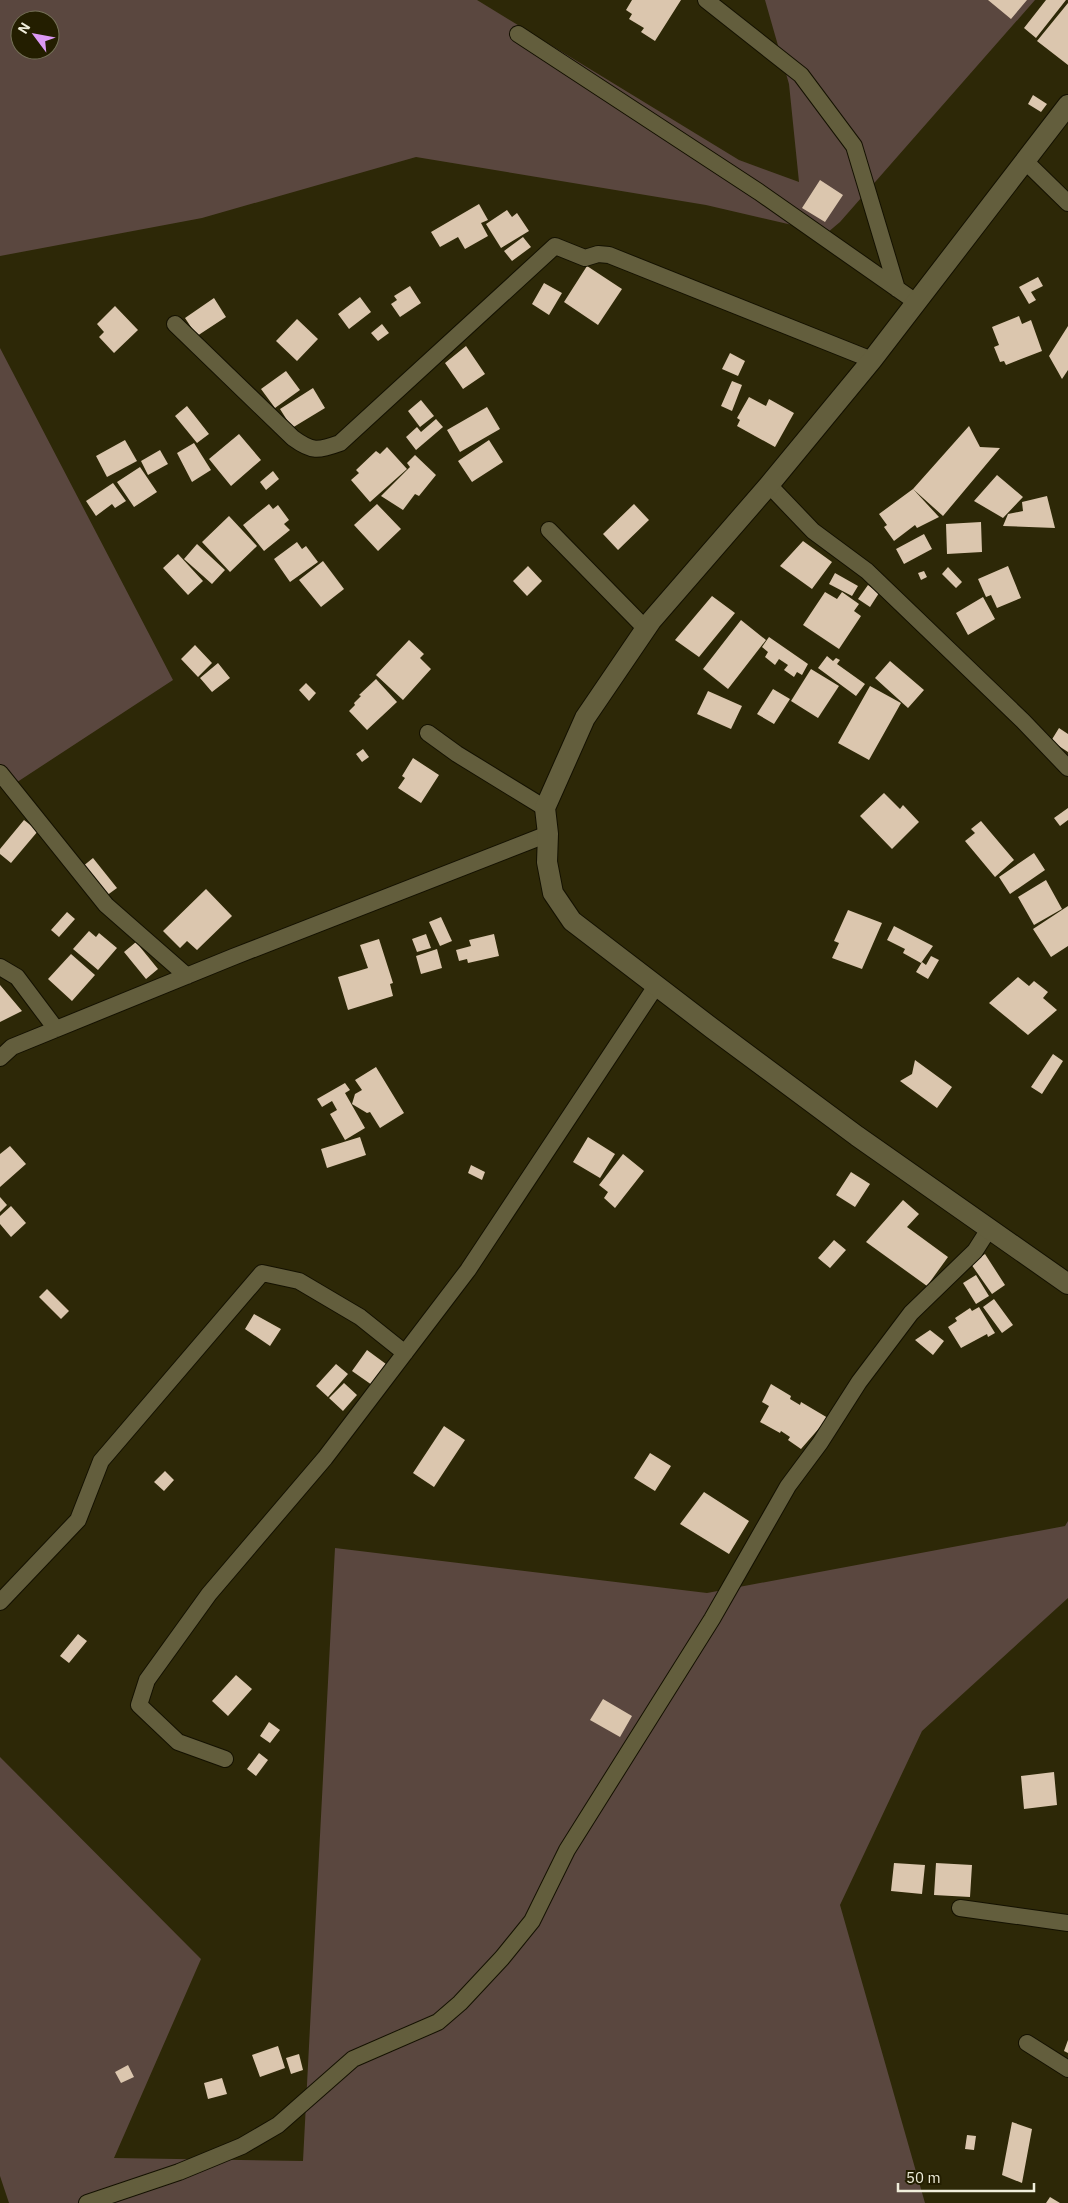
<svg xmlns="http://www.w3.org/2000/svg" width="1068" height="2203" font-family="'IBM Plex Sans',sans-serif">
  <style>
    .green { fill: #5a473f; fill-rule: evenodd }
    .building { fill: #dbc6ae }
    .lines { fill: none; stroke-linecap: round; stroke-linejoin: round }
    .minor-casing { stroke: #141100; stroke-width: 18 }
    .tertiary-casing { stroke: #141100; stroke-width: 22 }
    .minor { stroke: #635e3d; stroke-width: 16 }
    .tertiary { stroke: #635e3d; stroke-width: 20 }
  </style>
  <rect width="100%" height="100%" fill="#2d2807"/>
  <path class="green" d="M0 0H477L739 160 799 182 789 84 765 0H1035L840 222 827 233 706 205 416 157 202 218 0 256ZM20 20H50V50H20Z
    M0 348 173 680 5 790 0 785Z
    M1068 1521V1598L922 1731 840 1905 925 2203H9L0 2176V1757L201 1959 114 2158 303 2161 335 1548 707 1593 1065 1526Z"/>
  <path class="building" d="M632 0H681L655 41 641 32 644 28 629 19 632 14 626 10Z
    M988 0H1027L1011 19Z
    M1046 0H1066L1036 38 1024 28Z
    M1068 3V65L1037 41Z
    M1033 95 1047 104 1041 112 1028 104Z
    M820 180 843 195 825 222 802 208Z
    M479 204 488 220 481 223 488 236 465 249 458 237 440 247 431 232Z
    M507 210 512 217 517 213 529 231 501 248 486 224Z
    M523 237 531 247 512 261 504 251Z
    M587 266 622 289 598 325 564 302Z
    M1038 277 1043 286 1031 292 1036 300 1029 304 1019 287Z
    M544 283 562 293 549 315 532 304Z
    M410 286 421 303 400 317 391 304 397 300 394 296Z
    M360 297 371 312 349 329 338 314Z
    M214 298 226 317 197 336 185 318Z
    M115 306 138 330 114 353 99 337 104 332 97 324Z
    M1019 316 1022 324 1031 320 1042 351 1006 365 1004 361 1000 362 994 347 999 345 992 327Z
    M297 319 318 339 297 361 276 341Z
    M382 324 389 333 378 341 371 333Z
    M1068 326V370L1062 379 1049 356Z
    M466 346 485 374 463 389 445 363Z
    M730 353 745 361 738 376 722 369Z
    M286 371 300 390 275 408 261 389Z
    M732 381 742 385 732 411 721 406Z
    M313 388 325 408 292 428 280 409Z
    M749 397 766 406 769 399 794 413 775 447 737 426 740 420 737 418Z
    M421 400 434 416 420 427 408 411Z
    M187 406 209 434 197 443 175 416Z
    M487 407 500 429 460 452 447 430Z
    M436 419 443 427 416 450 406 437 417 427 421 432Z
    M969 426 980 447 1000 448 943 516 913 489Z
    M239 434 261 460 231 486 209 459Z
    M125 440 137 461 107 477 96 456Z
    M489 440 503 462 472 482 458 461Z
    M194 443 211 470 192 482 177 453Z
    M387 447 407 469 370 502 351 480 359 473 356 470 376 451 380 454Z
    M160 450 168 464 148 475 141 461Z
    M415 455 436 475 419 496 415 494 403 510 381 496 410 467 407 463Z
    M140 467 157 492 134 507 117 482Z
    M273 471 279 479 266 490 260 482Z
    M997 475 1023 497 1003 518 974 501Z
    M113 483 126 501 115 508 112 504 96 516 86 501Z
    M913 489 939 517 917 528 915 525 894 541 884 527 887 525 879 514Z
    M1047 496 1055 528 1003 526 1008 514 1023 511 1022 502Z
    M269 504 273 509 278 505 289 520 284 524 290 530 264 551 243 525Z
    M377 504 401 529 378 551 354 525Z
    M634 504 649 520 618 550 603 534Z
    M229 516 257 546 230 572 202 542Z
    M981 522 982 552 947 554 946 524Z
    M924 534 932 549 904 564 896 549Z
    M803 541 832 562 812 589 780 566Z
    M297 542 302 549 306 546 318 562 290 582 274 559Z
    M197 544 225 570 212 584 184 559Z
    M178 554 203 581 188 595 163 568Z
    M323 561 344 589 321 607 299 580Z
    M528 566 542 581 527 596 513 581Z
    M1008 566 1021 598 997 608 991 595 986 597 978 579Z
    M948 567 962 582 956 588 942 574Z
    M924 571 927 577 921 580 918 573Z
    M835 573 858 586 852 596 829 584Z
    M868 585 879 593 870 607 858 599Z
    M825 592 837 599 842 592 859 604 854 611 861 616 839 649 803 625Z
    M712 596 735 613 699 657 675 640Z
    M983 597 995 619 968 635 956 613Z
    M741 620 766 640 728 689 703 669Z
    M769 637 808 664 802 675 797 672 794 677 784 670 788 665 779 659 775 665 765 657 768 652 762 647Z
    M409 640 424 654 420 658 431 669 403 700 376 675Z
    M195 645 212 663 198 677 181 659Z
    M827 656 833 661 836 658 840 660 837 664 865 684 856 696 818 668Z
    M890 661 924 690 908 708 875 678Z
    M218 663 230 678 212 692 200 678Z
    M811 669 839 686 818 718 791 701Z
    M376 679 397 702 367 730 349 711 355 705 354 703 361 696 359 695Z
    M306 683 316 693 309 701 299 690Z
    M870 686 901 703 869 760 838 743Z
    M773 689 790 699 774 724 757 714Z
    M708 691 742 706 731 729 697 714Z
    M1059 728 1068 734V752L1051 741Z
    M363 749 369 757 362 762 356 754Z
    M413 758 439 775 421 803 398 788 405 778 402 776Z
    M884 793 900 809 903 805 919 822 892 849 860 816Z
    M1068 808V820L1060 826 1054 818Z
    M24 820 38 831 11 863 0 854V849Z
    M981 821 1014 860 995 877 965 841 975 833 971 829Z
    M1034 853 1045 870 1010 894 999 877Z
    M93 858 117 888 106 896 82 867Z
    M1046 880 1062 909 1034 925 1018 897Z
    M206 889 232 916 197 950 187 941 180 948 163 931Z
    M1068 906V946L1051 957 1033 929Z
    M848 910 882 923 862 969 832 958 839 943 834 941Z
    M67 912 75 919 59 937 51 930Z
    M441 917 452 941 440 946 429 922Z
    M894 926 933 946 921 963 903 953 905 949 887 940Z
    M89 931 96 937 99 933 117 948 98 970 73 949Z
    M426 934 431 948 417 952 412 939Z
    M494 934 499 956 468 963 467 959 459 961 456 950 471 946 469 940Z
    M379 939 393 983 390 984 393 996 348 1010 338 977 368 968 360 945Z
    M136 942 158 969 146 979 124 952Z
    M437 949 442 968 421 974 416 956Z
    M71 954 95 975 72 1001 48 979Z
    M931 956 939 960 928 979 916 972 922 962 926 965Z
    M1018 977 1029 986 1034 981 1048 992 1043 998 1057 1010 1028 1035 989 1003Z
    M0 985 22 1011 0 1022Z
    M1053 1054 1063 1061 1042 1094 1031 1087Z
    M915 1060 952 1087 937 1108 900 1081 912 1074Z
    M376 1067 404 1113 380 1128 370 1112 367 1113 352 1104 355 1094 362 1090 355 1080Z
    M345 1083 350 1090 345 1093 365 1128 345 1140 330 1114 337 1110 332 1101 322 1107 317 1099Z
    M360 1137 366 1155 327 1168 321 1149Z
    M588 1137 615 1154 600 1178 573 1162Z
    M10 1146 26 1164 0 1187V1154Z
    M623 1154 644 1171 615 1208 604 1198 608 1192 599 1185Z
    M471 1165 485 1172 482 1180 468 1173Z
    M851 1172 870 1184 855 1207 836 1195Z
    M0 1197 7 1205 0 1212Z
    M903 1200 919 1214 907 1227 948 1257 927 1286 866 1242Z
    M11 1206 26 1223 11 1237 0 1224V1216Z
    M834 1240 846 1250 830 1268 818 1258Z
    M985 1254 1005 1285 992 1294 971 1264Z
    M976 1275 989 1296 976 1304 963 1283Z
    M47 1289 69 1311 61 1319 39 1297Z
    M994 1299 1013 1325 1002 1333 983 1307Z
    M979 1307 995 1333 988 1337 987 1334 961 1348 948 1327 957 1321 955 1318 970 1308 972 1311Z
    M254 1314 281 1329 270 1346 245 1329Z
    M930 1330 944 1341 933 1355 915 1340Z
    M367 1350 386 1364 372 1385 352 1371Z
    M336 1364 348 1374 328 1397 316 1386Z
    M344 1383 357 1395 343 1411 329 1398Z
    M771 1384 791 1396 790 1399 800 1405 801 1402 828 1418 801 1449 788 1440 790 1437 781 1431 780 1433 760 1422 769 1406 762 1402Z
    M444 1426 465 1440 434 1487 413 1473Z
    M650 1453 671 1466 655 1491 634 1478Z
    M165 1471 174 1480 164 1491 154 1482Z
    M704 1492 749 1521 729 1554 680 1524Z
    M78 1634 87 1641 69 1663 60 1656Z
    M236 1675 252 1689 228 1716 212 1701Z
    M603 1699 632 1716 620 1737 590 1720Z
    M269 1722 280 1730 270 1743 260 1736Z
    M259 1753 268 1760 256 1776 247 1769Z
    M1054 1772 1057 1805 1024 1809 1021 1776Z
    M894 1863 925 1865 922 1894 891 1891Z
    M936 1863 972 1865 970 1897 934 1895Z
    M1068 2040V2053L1064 2051Z
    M278 2046 285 2068 260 2077 252 2055Z
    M299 2054 303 2070 291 2074 286 2058Z
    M128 2065 134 2077 121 2083 115 2072Z
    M222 2078 227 2094 208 2099 204 2083Z
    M1012 2122 1032 2129 1022 2183 1002 2175Z
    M967 2135 976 2136 974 2150 965 2149Z
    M1050 2197 1060 2203H1046Z"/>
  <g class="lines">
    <g class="minor-casing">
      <path id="minor" d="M706 0 801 75 854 146 897 289
        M518 34 759 192 916 302
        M1024 160 1068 203
        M175 324 293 438C312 452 318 451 340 443L555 246 585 258 598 254 609 255 872 360
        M769 485 813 531 867 571 1023 721 1068 768
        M549 530 646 629
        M428 733 457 754 545 808
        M0 773 106 905 187 976
        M0 967 17 977 56 1029
        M0 1058 12 1047 233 957 548 834
        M0 1602 78 1520 101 1461 262 1273 299 1281 360 1317 405 1353
        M225 1759 178 1742 139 1705 147 1680 209 1594 325 1458 468 1270 656 986
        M960 1908 1068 1923
        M1027 2043 1068 2069
        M87 2203 179 2172 242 2146 278 2125 353 2059 438 2022 460 2003 502 1958 532 1921 567 1850 712 1619 788 1486 820 1443 859 1382 911 1313 975 1251 989 1229"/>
    </g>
    <g class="tertiary-casing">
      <path id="tertiary" d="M1068 105 872 360 769 485 651 621 585 718 545 808 548 834 547 862 553 893 572 921 713 1029 857 1136 1068 1284"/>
    </g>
    <use href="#minor" class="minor"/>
    <use href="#tertiary" class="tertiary"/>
  </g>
  <g transform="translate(35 35) rotate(302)"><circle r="24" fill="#231e00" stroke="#757158"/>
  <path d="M0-4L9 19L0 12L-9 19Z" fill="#dc99f4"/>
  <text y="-8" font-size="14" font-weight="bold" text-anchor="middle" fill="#f0eedb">N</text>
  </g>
  <path d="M898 2183v8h136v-8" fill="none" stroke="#f0eedb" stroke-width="2.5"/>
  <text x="906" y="2183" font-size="15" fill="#f0eedb" stroke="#231e00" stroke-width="4" paint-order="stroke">50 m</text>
</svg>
